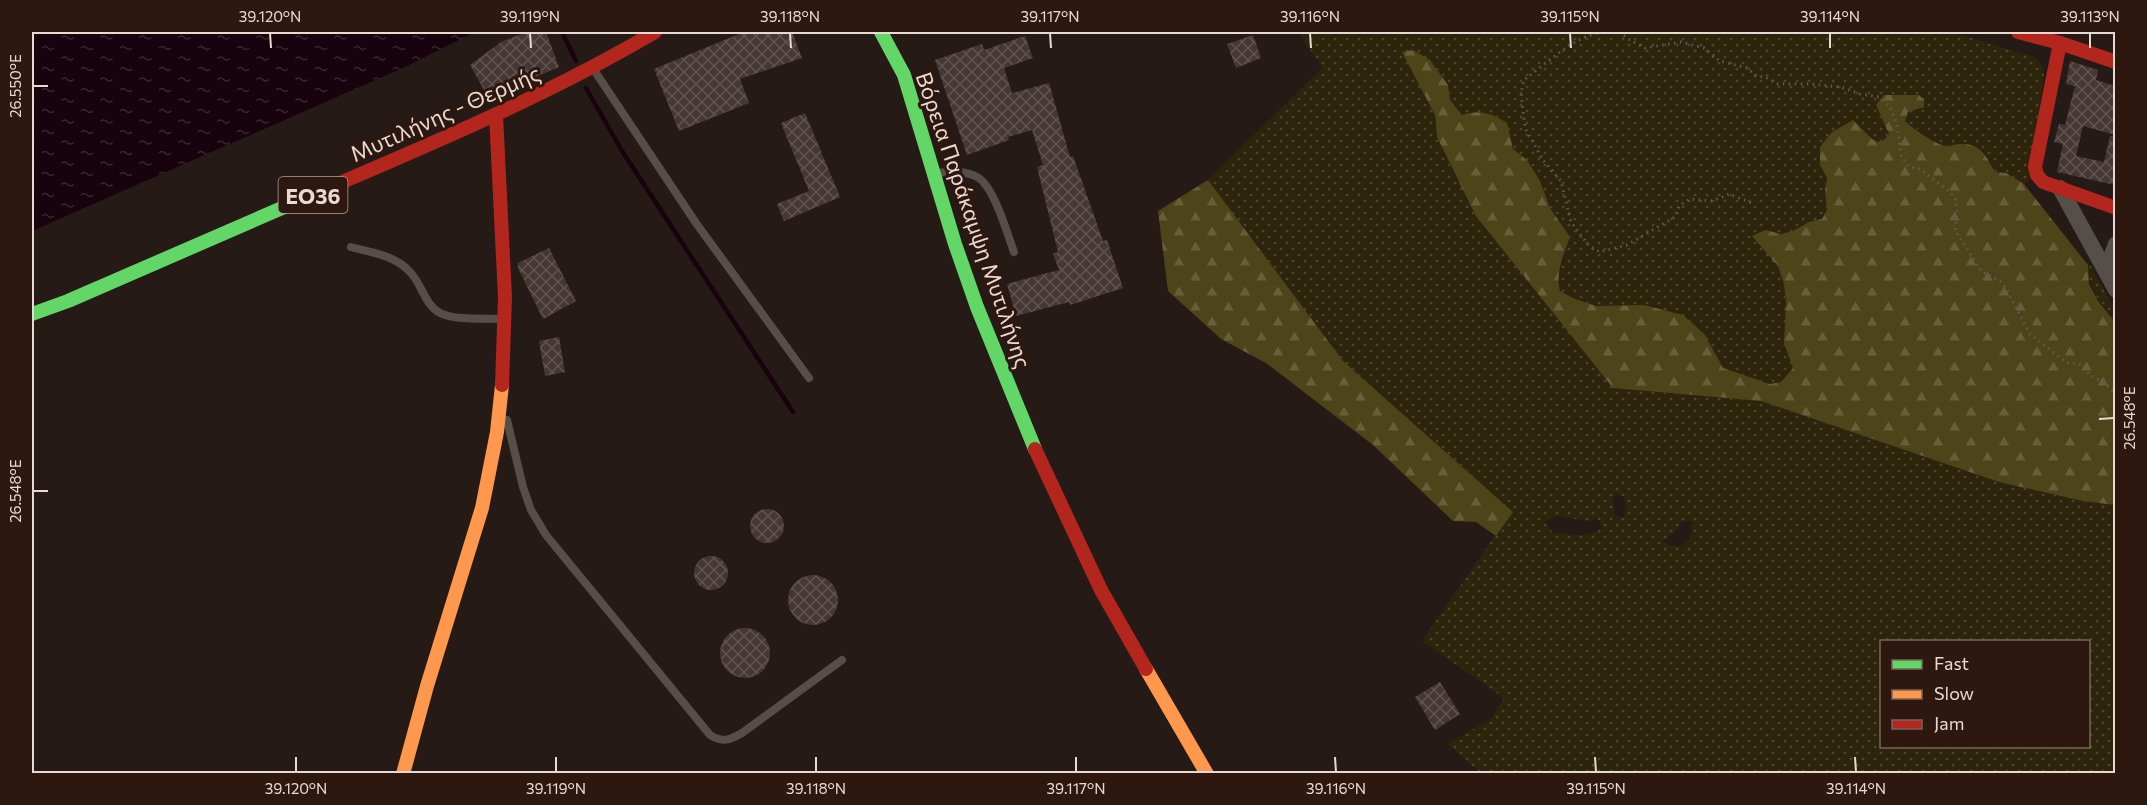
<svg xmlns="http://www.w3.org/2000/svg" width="2147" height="805" font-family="Commissioner,sans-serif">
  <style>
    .grass { fill: url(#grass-dots); fill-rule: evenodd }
    .forest { fill: url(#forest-firs) }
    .water { fill: url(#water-ripples) }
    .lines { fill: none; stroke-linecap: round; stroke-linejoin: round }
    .stream { stroke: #18020e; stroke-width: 4.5 }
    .building { fill: url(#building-cross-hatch) }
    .path { stroke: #605955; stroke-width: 3; stroke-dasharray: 1.5 4.5; stroke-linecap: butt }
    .lane { stroke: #564f49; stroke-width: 8 }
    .street { stroke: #564f49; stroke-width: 16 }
    .fast { stroke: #63d668; stroke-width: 14 }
    .slow { stroke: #ff974d; stroke-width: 14 }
    .jam { stroke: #b3261e; stroke-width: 14 }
    .ticks { fill: none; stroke: #e9d9d3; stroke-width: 2 }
    .labels { text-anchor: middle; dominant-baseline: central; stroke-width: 6; stroke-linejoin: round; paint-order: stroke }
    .shield { fill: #2d170f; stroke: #b19f98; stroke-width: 1.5 }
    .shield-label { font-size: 21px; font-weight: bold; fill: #e9d9d3 }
    .street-label { font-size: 22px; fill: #e9d9d3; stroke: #2d170f }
    .neatline { fill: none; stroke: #e9d9d3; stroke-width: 2 }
    .ticks-label { font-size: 15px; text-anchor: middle; fill: #e9d9d3 }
  </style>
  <defs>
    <pattern id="grass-dots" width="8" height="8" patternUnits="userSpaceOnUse" patternTransform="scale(1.5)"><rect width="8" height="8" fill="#2d250b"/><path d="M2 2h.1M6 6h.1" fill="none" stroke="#4b442e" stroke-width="1.8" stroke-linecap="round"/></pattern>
    <pattern id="forest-firs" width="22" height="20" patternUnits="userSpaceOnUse" patternTransform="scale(1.5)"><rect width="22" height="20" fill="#4e441a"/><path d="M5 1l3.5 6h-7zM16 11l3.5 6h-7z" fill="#685e3a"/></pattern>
    <pattern id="water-ripples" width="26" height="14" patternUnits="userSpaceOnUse" patternTransform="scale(1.5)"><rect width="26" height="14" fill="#18020e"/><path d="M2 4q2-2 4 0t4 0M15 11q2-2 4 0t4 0" fill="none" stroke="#3a2630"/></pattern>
    <pattern id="building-cross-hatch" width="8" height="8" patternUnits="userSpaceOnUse" patternTransform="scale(1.5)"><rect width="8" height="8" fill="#453736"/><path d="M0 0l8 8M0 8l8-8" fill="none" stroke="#605352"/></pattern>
  </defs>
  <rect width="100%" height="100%" fill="#261a16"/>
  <path class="grass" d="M1300 32H1953L2036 58 2042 65 2044 74 2029 181 2024 184 2006 173 1995 172 1983 151 1957 144 1947 146 1940 145 1905 121 1908 112 1876 105 1889 134 1885 139 1878 142 1872 139 1853 120 1832 132 1820 147V165L1827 178 1825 190 1827 210 1822 220 1809 222 1793 231 1781 234 1765 230V251L1778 266 1784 284 1786 303 1784 343 1793 368 1781 382 1770 384 1723 368 1705 335 1644 305 1596 306 1573 298 1560 291 1557 280 1570 237 1550 208 1540 181 1527 160 1513 149 1507 123C1492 113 1479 109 1462 115L1450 100 1448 85 1430 60 1403 53 1435 115 1437 137 1455 175 1613 388 1761 401 1999 482 2083 501 2115 505V773H1480L1448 744 1492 718 1504 698 1422 641 1512 511 1343 361 1208 180 1323 67 1302 39ZM1617 494 1624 497 1626 508 1624 518 1615 515 1612 499ZM1554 516 1588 521 1597 518 1603 527C1589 539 1569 535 1552 532L1545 522ZM1682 521H1692L1690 538 1682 546H1671L1663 541 1675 532ZM1882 642H2088V746H1882Z
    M2088 265 2091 266 2115 310V322C2099 297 2090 297 2088 265Z"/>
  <path class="forest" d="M1413 50 1430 60 1448 85 1450 100 1462 115C1479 109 1492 113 1507 123L1513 149 1527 160 1540 181 1550 208 1570 237C1564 254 1555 273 1560 291L1573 298 1596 306 1644 305 1683 315 1705 335 1723 368 1770 384 1781 382 1793 368 1784 343 1786 303 1784 284 1778 266 1752 236 1765 230 1781 234 1793 231 1809 222 1822 219 1827 210 1825 190 1827 178 1820 165V147L1832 132 1853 120 1872 139 1878 142 1885 139 1889 134 1876 105 1884 95H1919L1924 100V107L1908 112 1905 121C1911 127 1938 146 1946 146 1951 146 1955 144 1960 144 1982 143 1986 157 1995 172L2006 173 2024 184 2088 265 2089 284 2098 301 2115 322V505L2083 501 1999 482 1761 401 1613 388 1476 216 1437 137 1435 115 1402 52Z
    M1208 180 1343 361 1513 512 1496 536 1476 522 1453 521 1373 445 1266 363 1221 339 1168 291 1158 211Z"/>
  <path class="water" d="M32 32H475L403 68 32 231Z"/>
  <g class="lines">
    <path class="stream" d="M562 32 576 61
      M586 88 622 151 793 412"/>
  </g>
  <path class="building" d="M527 32H546L559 67 488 97 470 65 501 42Z
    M744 32H792L802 58 740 79 749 103 679 131 654 69Z
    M1253 35 1261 58 1236 68 1227 44Z
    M1025 36 1033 58 1004 68 1012 93 1049 83 1070 157 1073 156 1103 241 1107 240 1123 288 1070 305 1069 302 1016 316 1007 284 1059 270 1053 254 1058 252 1037 167 1043 165 1032 130 1008 137 1009 140 967 155 935 60 982 44 984 50Z
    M2070 61 2098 70 2096 80 2115 86V135L2083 126 2076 156 2104 162 2110 136H2115V185L2057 172 2063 144 2054 142 2059 124 2065 125 2075 86 2066 84Z
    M805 113 840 197 784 221 777 204 809 191 781 123Z
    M549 248 576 301 543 319 518 268V263Z
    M559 337 565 372 545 376 539 341Z
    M750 526a17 17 0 1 1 34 0a17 17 0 1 1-34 0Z
    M694 573a17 17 0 1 1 34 0a17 17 0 1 1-34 0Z
    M788 600a25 25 0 1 1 50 0a25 25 0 1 1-50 0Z
    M720 653a25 25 0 1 1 50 0a25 25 0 1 1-50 0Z
    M1440 682 1460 714 1435 730 1415 697Z"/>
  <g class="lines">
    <path class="path" d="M1603 32C1574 36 1547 63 1524 80L1521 93 1525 128 1543 160 1561 181 1571 222 1589 246 1600 252 1627 245 1675 217 1679 206 1690 199 1713 201 1729 194 1752 203
      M1619 32 1630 40 1645 48 1681 42 1704 48 1720 61 1747 68 1756 76 1765 77 1778 84H1810L1841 87 1860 94 1879 97 1889 106 1893 114 1897 124 1901 155 1909 167 1920 169 1951 193 1956 200 1957 210 1955 230 1981 271 2000 281 2005 287 2030 334 2067 363 2079 364 2091 376 2103 382 2113 391 2116 396"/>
    <path class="lane" d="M594 70 696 223 809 378
      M935 173C949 172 964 170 977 177 994 186 1007 233 1014 252
      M351 247C372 253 395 255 410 272 422 284 424 304 440 313 456 321 487 318 505 319
      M507 420 523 487 531 510 546 535 710 735C722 743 730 740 742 733L842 660"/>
    <path class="street" d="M2060 188 2116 290
      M2106 271 2116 244"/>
    <path class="fast" d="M881 32 904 75 955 244 977 307 1035 449
      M32 314 68 301 319 192"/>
    <path class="slow" d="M1146 669 1207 774
      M403 774 427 686 482 508 497 432 502 385"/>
    <path class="jam" d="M2018 32 2060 43 2116 62
      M2060 43 2035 167 2037 175 2043 182 2116 208
      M496 115 505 297 502 385
      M319 192C433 143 548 95 655 32
      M1035 449 1101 590 1146 669"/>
  </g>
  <path class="ticks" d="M270 33 271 48M530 33 531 48M790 33 791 48M1050 33 1051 48M1310 33 1311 48M1570 33 1571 48M1830 33V48M2090 33V48M33 86H48M2099 419 2114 418M33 491H48M296 757V772M556 757V772M816 757V772M1076 757V772M1335 757 1336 772M1595 757 1596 772M1855 757 1856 772"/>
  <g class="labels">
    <rect class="shield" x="278.5" y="177" width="69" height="36" rx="4.5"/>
    <g class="shield-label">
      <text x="313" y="195">ΕΟ36</text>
    </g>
    <g class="street-label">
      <text transform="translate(445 113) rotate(-24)">Μυτιλήνης - Θερμής</text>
      <text transform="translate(974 220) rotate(71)">Βόρεια Παράκαμψη Μυτιλήνης</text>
    </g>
  </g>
  <rect width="2147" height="805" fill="none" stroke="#2d170f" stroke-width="66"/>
  <rect x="1880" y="640" width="210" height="108" fill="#2d170f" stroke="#78655d" stroke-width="1.5"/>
  <rect x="1892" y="660" width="30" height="9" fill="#63d668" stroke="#78655d" stroke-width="1.5"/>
  <text x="1934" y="670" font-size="18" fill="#e9d9d3">Fast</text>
  <rect x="1892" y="690" width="30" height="9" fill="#ff974d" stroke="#78655d" stroke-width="1.5"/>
  <text x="1934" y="700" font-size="18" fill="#e9d9d3">Slow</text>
  <rect x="1892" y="720" width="30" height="9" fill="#b3261e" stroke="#78655d" stroke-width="1.5"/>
  <text x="1934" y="730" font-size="18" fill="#e9d9d3">Jam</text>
  <rect x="33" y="33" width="2081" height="739" class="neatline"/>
  <g class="ticks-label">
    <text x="270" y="22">39.120°N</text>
    <text x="530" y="22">39.119°N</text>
    <text x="790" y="22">39.118°N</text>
    <text x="1050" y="22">39.117°N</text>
    <text x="1310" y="22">39.116°N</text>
    <text x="1570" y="22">39.115°N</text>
    <text x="1830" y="22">39.114°N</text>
    <text x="2090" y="22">39.113°N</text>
    <text transform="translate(16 86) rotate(-90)" y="5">26.550°E</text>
    <text transform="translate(2130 418) rotate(-90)" y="5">26.548°E</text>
    <text transform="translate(16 491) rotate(-90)" y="5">26.548°E</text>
    <text x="296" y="794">39.120°N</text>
    <text x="556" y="794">39.119°N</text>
    <text x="816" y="794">39.118°N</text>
    <text x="1076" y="794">39.117°N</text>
    <text x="1336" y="794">39.116°N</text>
    <text x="1596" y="794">39.115°N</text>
    <text x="1856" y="794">39.114°N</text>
  </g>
</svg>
